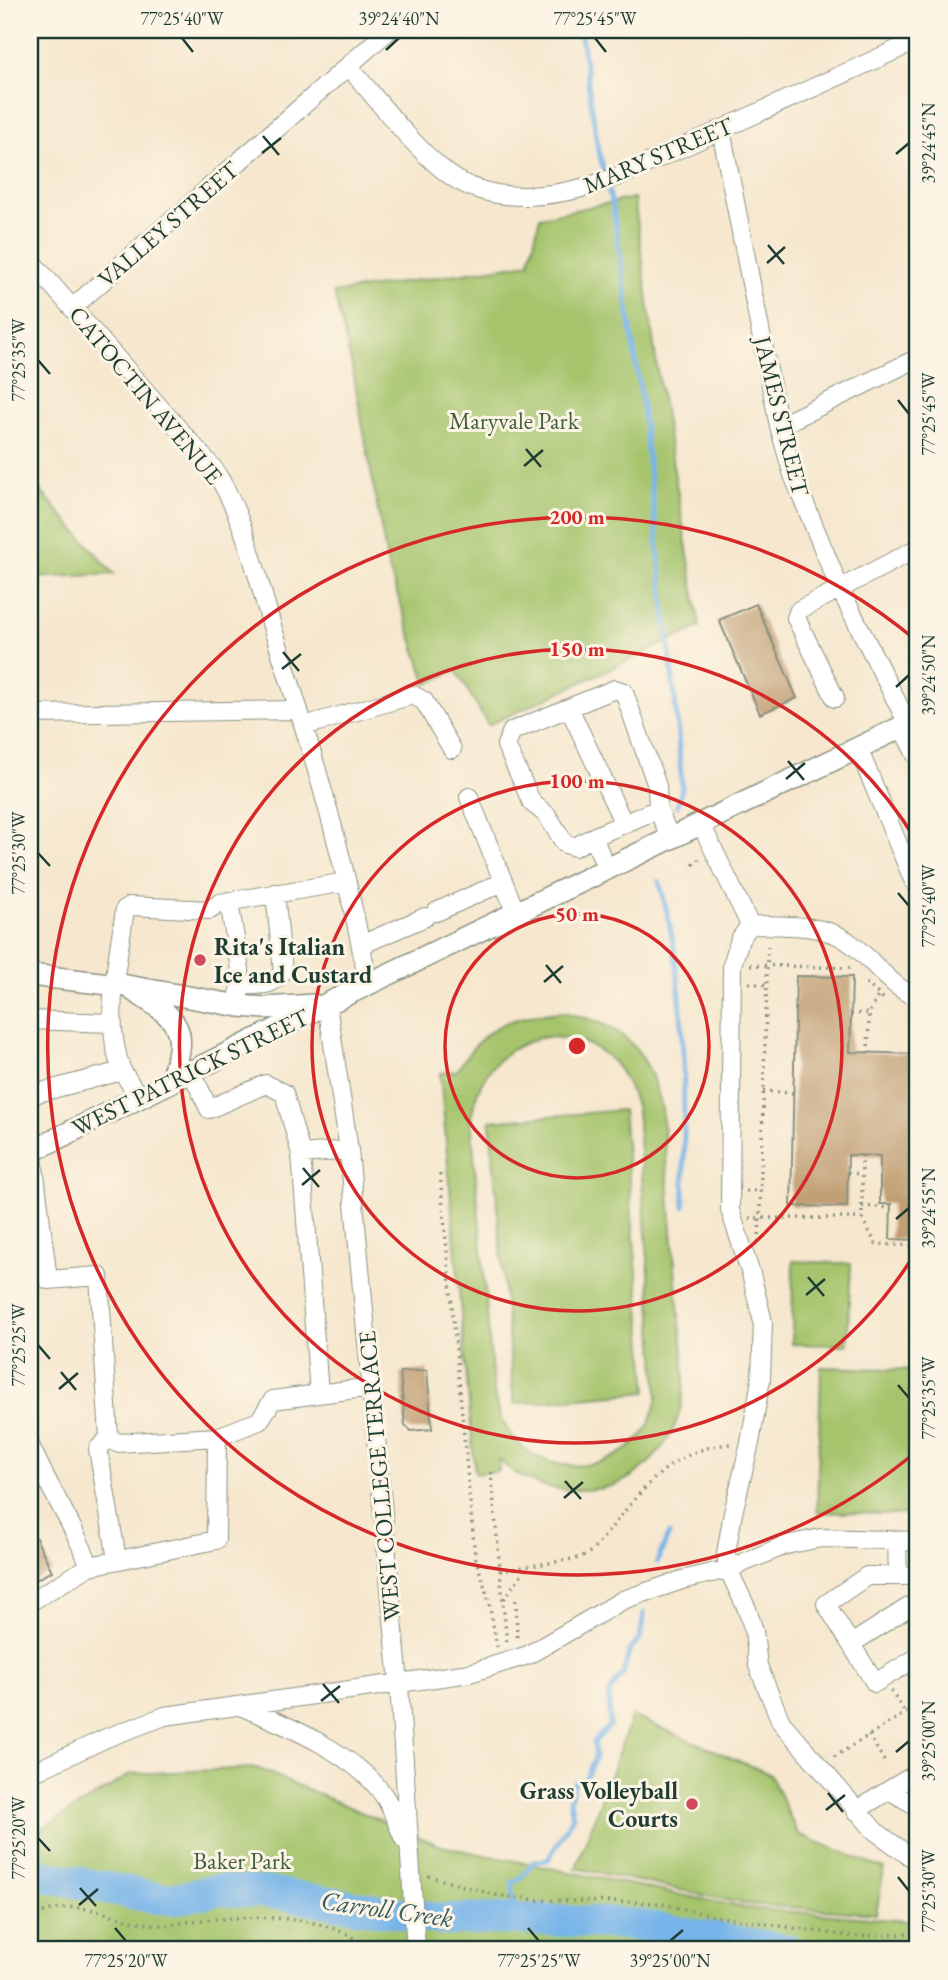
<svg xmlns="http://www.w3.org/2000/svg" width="948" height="1980" font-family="'EB Garamond',serif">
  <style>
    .green { fill: #a5c46c; stroke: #628050; stroke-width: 2; fill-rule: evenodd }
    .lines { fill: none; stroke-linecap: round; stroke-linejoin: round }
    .stream { stroke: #76b4e9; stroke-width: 5 }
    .river { stroke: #76b4e9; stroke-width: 32 }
    .building { fill: #c19f75 }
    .minor-casing { stroke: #8a9281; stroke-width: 20 }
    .major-casing { stroke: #8a9281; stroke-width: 24 }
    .path { stroke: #8a9281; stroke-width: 3.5; stroke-dasharray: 2 5; stroke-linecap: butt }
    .minor { stroke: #fff; stroke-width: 18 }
    .major { stroke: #fff; stroke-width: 21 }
    .ticks { fill: none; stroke: #1f3d34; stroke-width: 2.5 }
    .ring { fill: none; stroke: #d62828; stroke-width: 3.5 }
    .poi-dot { fill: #d1495b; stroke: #fcf5e5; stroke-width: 2.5 }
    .labels { text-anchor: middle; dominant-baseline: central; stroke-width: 6; stroke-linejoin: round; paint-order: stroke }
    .street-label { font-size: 24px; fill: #1f3d34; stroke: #fcf5e5 }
    .park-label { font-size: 24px; fill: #405f42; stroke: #fcf5e5 }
    .poi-label { font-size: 24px; font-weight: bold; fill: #1f3d34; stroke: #fcf5e5; text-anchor: start }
    .water-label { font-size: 26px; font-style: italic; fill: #355b61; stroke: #fcf5e5 }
    .centre { fill: #d62828; stroke: #fcf5e5; stroke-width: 3.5 }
    .ring-label { font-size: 21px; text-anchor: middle; font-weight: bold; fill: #d62828; stroke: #fcf5e5; stroke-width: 6; stroke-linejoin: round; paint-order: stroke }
    .neatline { fill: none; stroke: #1f3d34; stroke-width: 2.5 }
    .ticks-label { font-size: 18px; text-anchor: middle; fill: #1f3d34 }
  </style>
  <rect width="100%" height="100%" fill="#fcf5e5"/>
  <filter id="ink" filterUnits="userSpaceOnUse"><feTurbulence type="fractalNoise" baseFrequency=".0143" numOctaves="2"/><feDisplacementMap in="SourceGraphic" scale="14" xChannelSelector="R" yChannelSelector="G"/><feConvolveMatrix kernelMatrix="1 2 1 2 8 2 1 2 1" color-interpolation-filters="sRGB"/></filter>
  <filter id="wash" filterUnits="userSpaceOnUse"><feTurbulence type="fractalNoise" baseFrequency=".00686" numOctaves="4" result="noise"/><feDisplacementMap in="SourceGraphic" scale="28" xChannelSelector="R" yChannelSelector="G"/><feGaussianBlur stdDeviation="1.57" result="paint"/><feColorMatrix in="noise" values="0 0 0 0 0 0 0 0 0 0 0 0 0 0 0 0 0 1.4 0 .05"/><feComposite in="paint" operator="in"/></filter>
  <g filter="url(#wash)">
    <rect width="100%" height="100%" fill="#f6e7ce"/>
    <path class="green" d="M634 198 658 375 700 627 488 725 456 670 427 684 388 566 352 366 334 293 529 263 540 217Z
      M30 479 114 574 30 578Z
      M562 1012C625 1025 647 1047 662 1109 667 1174 673 1239 678 1305 681 1339 689 1377 680 1410 670 1448 636 1485 596 1489 557 1493 528 1487 499 1460V1471L475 1474 440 1073 457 1071C485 1023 510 1017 562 1012ZM544 1037C597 1037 622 1059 637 1109L658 1397C655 1408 652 1419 647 1428 619 1473 545 1480 512 1436 500 1421 496 1405 493 1387L471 1119C477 1075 501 1047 544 1037Z
      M623 1110 647 1392 514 1404 490 1121Z
      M793 1261 851 1264 847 1345 792 1344Z
      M821 1367 918 1370V1515L817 1512Z
      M632 1716 770 1774 798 1834 884 1869 876 1914 746 1904 576 1868Z
      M257 1768 441 1846 745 1908 918 1922V1950H30V1836L131 1774Z"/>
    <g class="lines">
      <path class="stream" d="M580 30 598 148 613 208 641 397 675 699 682 788 677 806
        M659 881C690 987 683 1098 684 1207
        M657 1562 669 1534
        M515 1919 512 1883 523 1876 534 1861 548 1860 573 1816 570 1801 574 1783 585 1779 595 1758 594 1742 610 1725 609 1693 623 1674 630 1649 640 1639 644 1613"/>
      <path class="river" d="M30 1873 157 1898 174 1899 216 1890 265 1892 444 1920 515 1919 631 1924 788 1950"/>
    </g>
    <g id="blocks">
      <path class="building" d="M756 604 797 698 760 714 719 620Z
        M796 976 852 977 850 1052 918 1054V1240L890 1239 891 1204H880V1156L848 1155 847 1207 791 1206Z
        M427 1370 432 1429 411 1431 405 1425 400 1372Z
        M30 1526 52 1571 30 1583Z"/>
    </g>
  </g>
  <g filter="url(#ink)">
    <use href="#blocks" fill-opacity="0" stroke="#8a9281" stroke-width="2"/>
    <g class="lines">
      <g class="minor-casing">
        <path id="minor" d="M348 66C378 100 407 140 442 169 491 212 571 196 626 173L918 40
          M721 130 779 426 793 475 839 587 908 724
          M30 260 213 468C244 515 256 573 272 626 310 743 347 863 368 984
          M72 308 389 30
          M779 426 918 358
          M835 698 796 618 799 610 918 548
          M569 708 624 824
          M30 714 299 710
          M304 726 413 695 424 701 452 749
          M902 727 918 759
          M858 748 914 882 918 879
          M469 797 516 913
          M701 824 750 925
          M593 837 575 847 565 844 547 815 532 803 506 745 512 731 615 689 624 692 657 786 658 809
          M607 869 593 837 658 809 670 838
          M229 901 240 970 239 995
          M436 912 503 882
          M750 925 740 939 732 965 730 1210 751 1274 763 1322 761 1379 750 1443 733 1513 726 1553 728 1569 747 1609 754 1631 758 1666 781 1722 875 1831 918 1862
          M750 925C781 926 819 923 846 940 873 958 888 986 918 998
          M361 945 425 917
          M240 985C258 985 273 988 283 971L275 893
          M327 1004 349 1150 399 1684 416 1950
          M30 1020 110 1023
          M122 1071C102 1019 118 963 125 909L130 906 210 910 220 903 346 882
          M191 1071 209 1109 266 1084 284 1093 301 1154
          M30 1095 122 1071 139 1097
          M30 1134 48 1280 99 1276 109 1438 117 1443 217 1437
          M319 1394 301 1154 349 1150
          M109 1438 98 1449 117 1559
          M30 1445C48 1487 73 1524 90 1566L30 1602
          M897 1541 898 1575
          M90 1566 216 1540 217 1437 259 1421 273 1400 371 1387
          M918 1576H867L826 1604 875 1683 918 1657
          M851 1644 918 1601
          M242 1707C287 1725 360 1756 386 1799 393 1811 398 1826 404 1839
          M30 1774 106 1738 165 1716 470 1673 528 1655 623 1600 682 1580 728 1569 786 1545 821 1538 918 1541
          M889 1790 918 1773
          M856 1811 889 1790 918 1807"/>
      </g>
      <g class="major-casing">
        <path id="major" d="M30 975 127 986 239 1006 265 1008 314 1005
          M134 991C179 1019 190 1029 170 1081
          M30 1152 327 1004 918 719"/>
      </g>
      <path class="path" d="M693 865 699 859
        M750 965 851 968
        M749 983 768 985
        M866 983 886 1001
        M851 1014 869 1013
        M868 1053 869 1013 878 996
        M763 1091 793 1093
        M862 1155V1218L876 1244 918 1246
        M848 1173 862 1174
        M440 1174 475 1556 489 1601 497 1647
        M746 1191H762
        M862 1206 891 1208
        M749 1218H862
        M759 1242 768 942
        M491 1472 507 1644
        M500 1571 579 1558 592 1551C634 1503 662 1449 731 1444
        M504 1599 526 1568
        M516 1600 517 1640
        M891 1691 905 1713
        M869 1735 885 1762
        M834 1757 918 1705
        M428 1876 495 1895 537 1900 658 1903 713 1916 855 1937 918 1933
        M30 1918C81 1892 111 1922 160 1925 174 1926 187 1921 202 1920 258 1916 326 1912 371 1950"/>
      <use href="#minor" class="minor"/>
      <use href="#major" class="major"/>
    </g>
  </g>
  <path class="ticks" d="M182 38 193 52M595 38 606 52M386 50 399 38M263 136 279 155M262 153 281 138M896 154 909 143M768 245 784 264M767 263 785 247M38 360 50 374M898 400 909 414M526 449 541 467M524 466 543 450M283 652 299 671M282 669 301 654M896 687 909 675M788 761 804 780M786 779 805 763M38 853 50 866M898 893 909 906M546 965 561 983M544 982 563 966M303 1168 319 1187M302 1185 320 1170M896 1219 909 1208M808 1277 824 1296M806 1295 825 1279M38 1345 50 1359M61 1372 76 1390M898 1385 909 1398M59 1389 78 1373M565 1481 581 1499M564 1498 583 1482M323 1684 339 1703M321 1701 340 1686M896 1752 909 1741M828 1793 843 1812M826 1810 845 1795M38 1838 50 1851M898 1877 909 1891M80 1888 96 1906M79 1905 98 1889M115 1928 126 1941M528 1928 539 1941M670 1941 683 1930"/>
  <g class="ring">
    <circle cx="577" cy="1046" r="132"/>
    <circle cx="577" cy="1046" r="265"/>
    <path d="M917 1250A397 397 0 1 1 917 842"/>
    <path d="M917 1451A529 529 0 1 1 917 641"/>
  </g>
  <g class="poi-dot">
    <circle cx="200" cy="960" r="7"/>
    <circle cx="692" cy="1804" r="7"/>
  </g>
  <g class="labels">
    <g class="street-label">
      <text transform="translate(658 155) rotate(-23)">MARY STREET</text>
      <text transform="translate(168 224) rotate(-41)">VALLEY STREET</text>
      <text transform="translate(146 395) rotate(50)">CATOCTIN AVENUE</text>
      <text transform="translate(782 416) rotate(76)">JAMES STREET</text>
      <text transform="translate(190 1072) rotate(-26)">WEST PATRICK STREET</text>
      <text transform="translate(379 1476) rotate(-95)">WEST COLLEGE TERRACE</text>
    </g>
    <g class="park-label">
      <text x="514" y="420">Maryvale Park</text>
      <text x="242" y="1860">Baker Park</text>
    </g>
    <g class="poi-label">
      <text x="214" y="946">Rita's Italian<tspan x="214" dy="28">Ice and Custard</tspan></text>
      <text x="678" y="1790" text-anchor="end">Grass Volleyball<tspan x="678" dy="28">Courts</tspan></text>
    </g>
    <g class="water-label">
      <text transform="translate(387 1909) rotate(8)">Carroll Creek</text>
    </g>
  </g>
  <circle cx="577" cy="1046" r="10" class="centre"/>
  <g class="ring-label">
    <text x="577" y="524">200 m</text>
    <text x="577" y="656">150 m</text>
    <text x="577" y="788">100 m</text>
    <text x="577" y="921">50 m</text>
  </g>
  <rect width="948" height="1980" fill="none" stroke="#fcf5e5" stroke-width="77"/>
  <rect x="38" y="38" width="871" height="1903" class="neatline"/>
  <g class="ticks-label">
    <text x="182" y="25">77°25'40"W</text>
    <text x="399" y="25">39°24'40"N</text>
    <text x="595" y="25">77°25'45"W</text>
    <text transform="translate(929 143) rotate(-90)" y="6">39°24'45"N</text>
    <text transform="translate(19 360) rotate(-90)" y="6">77°25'35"W</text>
    <text transform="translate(929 414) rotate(-90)" y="6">77°25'45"W</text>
    <text transform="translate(929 675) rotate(-90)" y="6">39°24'50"N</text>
    <text transform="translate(19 853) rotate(-90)" y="6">77°25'30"W</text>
    <text transform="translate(929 906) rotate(-90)" y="6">77°25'40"W</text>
    <text transform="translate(929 1208) rotate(-90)" y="6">39°24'55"N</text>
    <text transform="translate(19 1345) rotate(-90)" y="6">77°25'25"W</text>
    <text transform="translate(929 1398) rotate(-90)" y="6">77°25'35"W</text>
    <text transform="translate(929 1741) rotate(-90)" y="6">39°25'00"N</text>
    <text transform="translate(19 1838) rotate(-90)" y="6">77°25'20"W</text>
    <text transform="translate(929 1891) rotate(-90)" y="6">77°25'30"W</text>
    <text x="126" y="1967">77°25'20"W</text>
    <text x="539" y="1967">77°25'25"W</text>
    <text x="670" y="1967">39°25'00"N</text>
  </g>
</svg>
